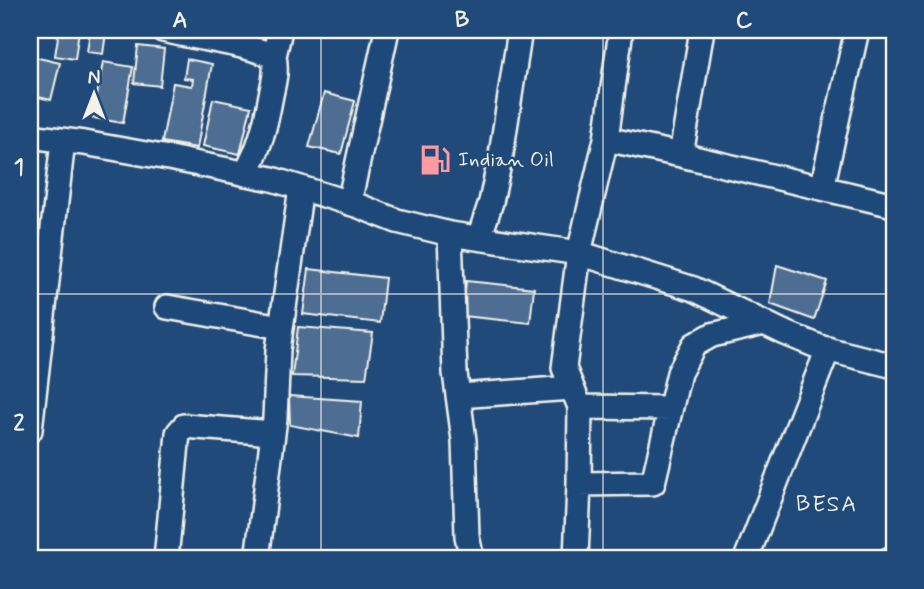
<svg xmlns="http://www.w3.org/2000/svg" width="924" height="589" font-family="Mynerve,sans-serif">
  <style>
    .building { fill: #4d6e92; stroke: #f4f1e8; stroke-width: 2 }
    .lines { fill: none; stroke-linecap: round; stroke-linejoin: round }
    .minor-casing { stroke: #f4f1e8; stroke-width: 28 }
    .minor { stroke: #1f4a7a; stroke-width: 23 }
    .grid { fill: none; stroke: #f4f1e8; stroke-width: 2; stroke-opacity: 0.55 }
    .labels { text-anchor: middle; dominant-baseline: central; stroke-width: 5; stroke-linejoin: round; paint-order: stroke }
    .poi-label { font-size: 21px; fill: #f4f1e8; stroke: #1f4a7a; text-anchor: start }
    .neighbourhood-label { font-size: 23px; letter-spacing: 2px; fill: #f4f1e8; stroke: #1f4a7a }
    .neatline { fill: none; stroke: #f4f1e8; stroke-width: 2.5 }
    .grid-label { font-size: 23px; text-anchor: middle; font-weight: bold; fill: #f4f1e8 }
  </style>
  <rect width="100%" height="100%" fill="#1f4a7a"/>
  <filter id="ink" filterUnits="userSpaceOnUse"><feTurbulence type="fractalNoise" baseFrequency=".0143" numOctaves="2"/><feDisplacementMap in="SourceGraphic" scale="14" xChannelSelector="R" yChannelSelector="G"/><feConvolveMatrix kernelMatrix="1 2 1 2 8 2 1 2 1" color-interpolation-filters="sRGB"/></filter>
  <g filter="url(#ink)">
    <path class="building" d="M59 30H79L75 59 55 56Z
      M90 31 106 33 103 54 87 52Z
      M138 46 164 49 160 86 134 83Z
      M30 56 60 63 51 100 30 95Z
      M187 59 212 64 197 148 162 142 173 83 192 86 193 79 184 78Z
      M103 62 133 67 123 123 93 118Z
      M324 93 355 101 341 154 309 147Z
      M213 99 251 107 240 154 203 146Z
      M777 265 827 281 814 320 770 304Z
      M309 269 385 278 380 323 303 314Z
      M466 281 534 288 530 323 463 316Z
      M298 327 373 333 366 378 292 376Z
      M289 396 362 401 359 438 290 425Z"/>
    <g class="lines">
      <g class="minor-casing">
        <path id="minor" d="M163 30C199 39 238 42 274 56 277 71 274 81 271 95 266 123 260 149 245 174
          M702 30 681 155 894 205
          M274 56 280 30
          M30 136 84 143 174 159 272 179 359 206 397 221 450 234 579 253 694 289 783 332 822 348 894 366
          M606 139 681 155
          M822 188 857 30
          M349 203 387 30
          M450 234 455 373 464 440 467 536 472 559
          M479 238 491 202 501 155 520 30
          M167 307 281 327
          M458 396 572 388
          M580 407 670 408
          M30 430 63 141
          M579 484 653 483 679 373 694 345 712 335 764 323
          M166 559 178 433 184 426 273 433
          M257 559 275 418 278 350 301 188
          M576 559 579 484 580 407 564 368 579 253 606 139 621 30
          M746 559 828 349
          M890 559 894 558"/>
      </g>
      <use href="#minor" class="minor"/>
    </g>
  </g>
  <path class="grid" d="M321 30V559M603 30V559M30 294H894"/>
  <defs>
    <g id="fuel-bare" transform="scale(2.415)"><path d="M-5.5-6h7V0h2V4h1.3V-2.5L3-4.5l.8-.8L6-3V5H2.5V1h-1V6h-7ZM-4.2-4.7v3.2H.2V-4.7Z" fill="#ff9aa2" stroke="#1f4a7a" stroke-width="2.5" paint-order="stroke"/></g>
  </defs>
  <g fill-rule="evenodd">
    <use href="#fuel-bare" x="435" y="160"/>
  </g>
  <g class="labels">
    <g class="poi-label">
      <text x="458" y="160">Indian Oil</text>
    </g>
    <g class="neighbourhood-label">
      <text x="827" y="505">BESA</text>
    </g>
  </g>
  <rect width="924" height="589" fill="none" stroke="#1f4a7a" stroke-width="77"/>
  <g transform="translate(94 94)" stroke="#1f4a7a" stroke-width="5" paint-order="stroke">
  <path d="M0-5L12 26L0 18L-12 26Z" fill="#f4f1e8"/>
  <text y="-10" font-size="19" font-weight="bold" text-anchor="middle" fill="#f4f1e8">N</text>
  </g>
  <rect x="38" y="38" width="848" height="512" class="neatline"/>
  <g class="grid-label">
    <text x="180" y="27">A</text>
    <text x="462" y="27">B</text>
    <text x="744" y="27">C</text>
    <text x="19" y="174">1</text>
    <text x="19" y="430">2</text>
  </g>
</svg>
